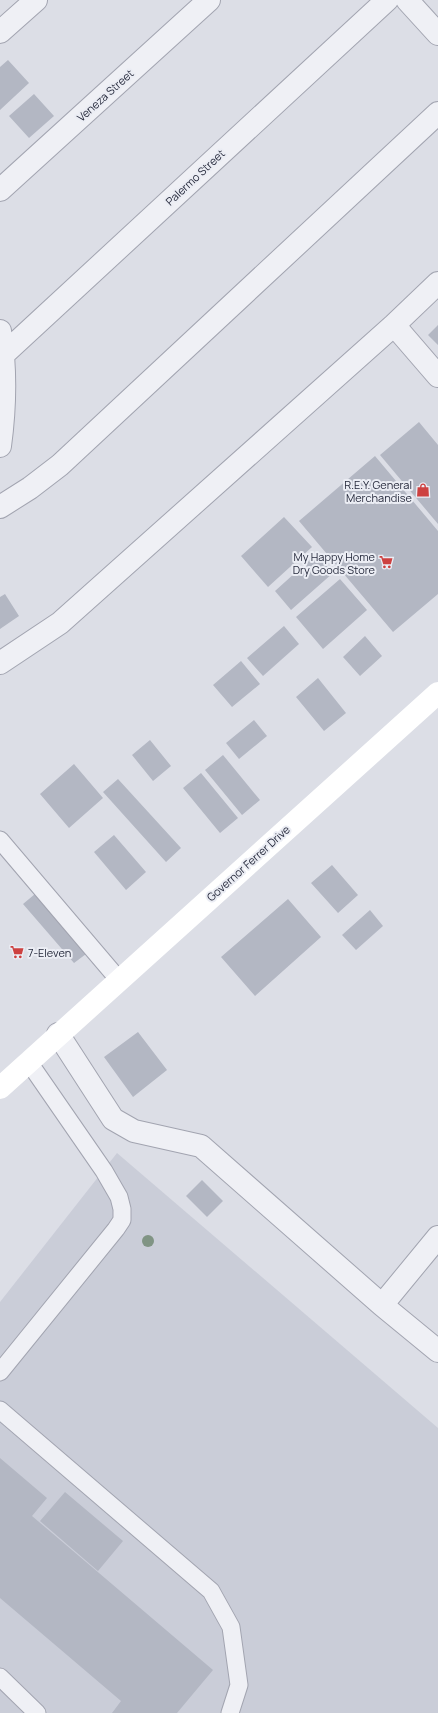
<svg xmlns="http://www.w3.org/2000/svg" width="438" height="1713" font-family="Manrope,sans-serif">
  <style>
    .built { fill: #cacdd8 }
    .building { fill: #b3b7c3 }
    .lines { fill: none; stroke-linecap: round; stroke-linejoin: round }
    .lane-casing { stroke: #a2a4b0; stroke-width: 19 }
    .street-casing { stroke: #a2a4b0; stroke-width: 24 }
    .lane { stroke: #eff0f5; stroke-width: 17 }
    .street { stroke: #eff0f5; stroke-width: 22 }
    .secondary { stroke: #fff; stroke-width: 22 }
    .tree { fill: #809484 }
    .labels { text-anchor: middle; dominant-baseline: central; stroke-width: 4; stroke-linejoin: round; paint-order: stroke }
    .street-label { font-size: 11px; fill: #262a3c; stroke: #ebedf4 }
    .poi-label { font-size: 11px; fill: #262a3c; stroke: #ebedf4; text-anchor: end }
  </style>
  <rect width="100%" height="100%" fill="#dcdee6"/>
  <path class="built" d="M117 1153 438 1428V1713H0V1302Z"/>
  <path class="building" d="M8 60 29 83 0 110V67Z
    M34 94 54 116 29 138 9 116Z
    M438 325V345L428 335Z
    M419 422 438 445V524L380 455Z
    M375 456 438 531V594L393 632 299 521Z
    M284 517 312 547 268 587 241 556Z
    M316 554 333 573 291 610 275 591Z
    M340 579 367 610 323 649 296 617Z
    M5 594 19 616 0 629V597Z
    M284 626 299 644 263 676 247 658Z
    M365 636 382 656 360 676 343 657Z
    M241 661 260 684 232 707 213 685Z
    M318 678 346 713 324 731 296 697Z
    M254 720 267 736 239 759 226 743Z
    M150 740 171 766 153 781 132 755Z
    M223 755 260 800 242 815 205 770Z
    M74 764 103 798 69 828 40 794Z
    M201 773 238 818 220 833 183 788Z
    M118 779 181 848 166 862 103 792Z
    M114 835 146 872 126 890 94 852Z
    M332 865 358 895 338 913 311 883Z
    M35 894 86 954 74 963 23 904Z
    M288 899 321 937 255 996 221 957Z
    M370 910 383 926 356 950 342 935Z
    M138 1032 167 1070 133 1097 104 1057Z
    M202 1180 223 1201 207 1217 186 1196Z
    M0 1458 47 1498 32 1516 213 1670 177 1713H112L121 1701 0 1598Z
    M65 1492 123 1541 98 1571 40 1521Z"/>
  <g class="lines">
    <g class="lane-casing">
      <path id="lane" d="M0 840 119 980
        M0 1372 116 1229 122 1220V1209L119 1197 104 1171 28 1061
        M0 1410 211 1591 231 1627 239 1685 230 1713
        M0 1677 37 1713"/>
    </g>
    <g class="street-casing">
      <path id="street" d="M407 0 438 34
        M0 32 36 0
        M0 190 209 0
        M394 325 438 376
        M0 331C6 368 5 409 0 446
        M4 354 387 0
        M0 507 30 488 60 465 438 113
        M0 663 60 623 394 325 438 283
        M58 1034 113 1119 134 1131 201 1146 382 1305 438 1351
        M382 1305 438 1237"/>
    </g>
    <use href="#lane" class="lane"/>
    <use href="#street" class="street"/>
    <path class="secondary" d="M0 1088 438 693"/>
  </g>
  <circle class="tree" cx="148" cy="1241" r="6"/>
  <defs>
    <g id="shop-bare" transform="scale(1.08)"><path d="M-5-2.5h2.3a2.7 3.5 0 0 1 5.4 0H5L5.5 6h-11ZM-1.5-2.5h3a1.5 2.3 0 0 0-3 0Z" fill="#cd4140" stroke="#ebedf4" stroke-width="2.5" paint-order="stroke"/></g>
    <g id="supermarket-bare" transform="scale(1.08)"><path d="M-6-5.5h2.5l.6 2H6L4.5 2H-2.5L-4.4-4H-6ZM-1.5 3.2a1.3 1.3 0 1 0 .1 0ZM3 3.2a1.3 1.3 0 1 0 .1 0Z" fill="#cd4140" stroke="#ebedf4" stroke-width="2.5" paint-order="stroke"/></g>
  </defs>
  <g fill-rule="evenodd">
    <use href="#shop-bare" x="423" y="490"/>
    <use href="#supermarket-bare" x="386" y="562"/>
    <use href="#supermarket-bare" x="17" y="952"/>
  </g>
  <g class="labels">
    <g class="street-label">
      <text transform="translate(105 95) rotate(-42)">Veneza Street</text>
      <text transform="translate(195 177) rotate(-43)">Palermo Street</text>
      <text transform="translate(248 863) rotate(-42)">Governor Ferrer Drive</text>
    </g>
    <g class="poi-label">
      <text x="412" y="484">R.E.Y. General<tspan x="412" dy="13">Merchandise</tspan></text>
      <text x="375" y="556">My Happy Home<tspan x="375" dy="13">Dry Goods Store</tspan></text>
      <text x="28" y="952" text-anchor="start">7-Eleven</text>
    </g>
  </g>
</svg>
